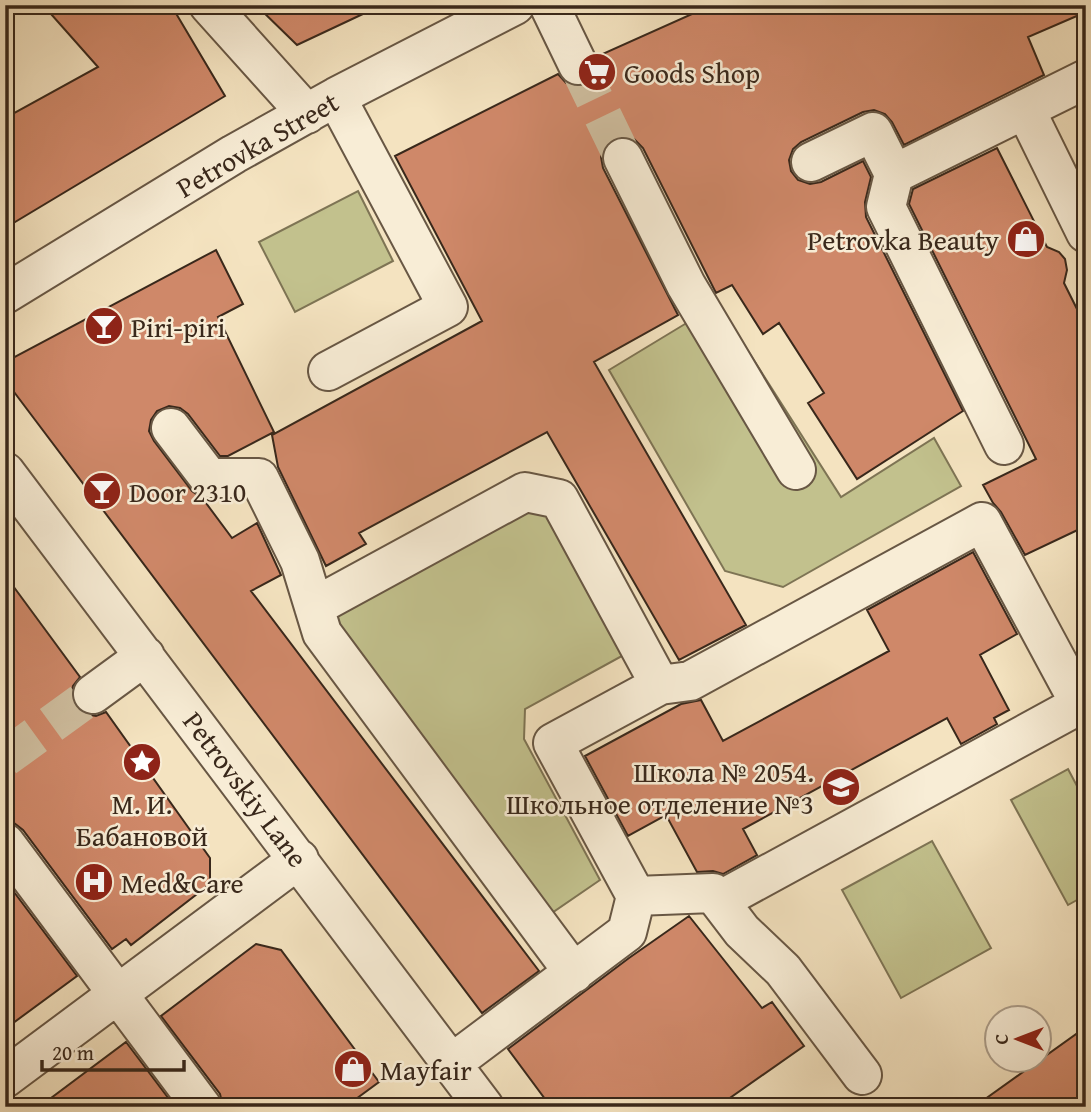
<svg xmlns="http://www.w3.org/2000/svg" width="1091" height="1112" font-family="'Gentium Book Plus',serif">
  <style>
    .green { fill: #c2c18d; stroke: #7e7454; stroke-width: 2 }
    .building { fill: #cf8869; stroke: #39281b; stroke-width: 2 }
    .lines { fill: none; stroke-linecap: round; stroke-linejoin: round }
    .minor-tunnel { stroke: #cfbe9f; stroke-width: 38; stroke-dasharray: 38 19; stroke-linecap: butt }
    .minor-casing { stroke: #685744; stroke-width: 42 }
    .minor { stroke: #f8edd6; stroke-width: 38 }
    .labels { text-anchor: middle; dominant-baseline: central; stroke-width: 5; stroke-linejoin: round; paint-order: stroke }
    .poi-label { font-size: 28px; fill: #39281b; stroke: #f8edd6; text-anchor: start }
    .street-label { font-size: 28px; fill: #39281b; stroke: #f8edd6 }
  </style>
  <rect width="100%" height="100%" fill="#f4e3c0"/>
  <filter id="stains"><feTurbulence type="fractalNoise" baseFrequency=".00286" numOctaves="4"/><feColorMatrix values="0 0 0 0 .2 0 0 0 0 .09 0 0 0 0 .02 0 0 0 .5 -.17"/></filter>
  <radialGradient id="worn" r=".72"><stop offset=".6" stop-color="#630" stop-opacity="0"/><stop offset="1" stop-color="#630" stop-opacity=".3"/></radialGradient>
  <path class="green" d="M358 191 393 261 295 312 259 242Z
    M718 304 841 497 934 438 961 486 783 587 725 571 609 370Z
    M537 507 555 512 631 651 525 709 524 739 600 880 543 919 332 619Z
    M1068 769 1086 803V895L1068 905 1011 800Z
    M932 841 991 948 901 998 842 890Z"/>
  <path class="building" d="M43 5H171L225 96 5 228V118L98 67Z
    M256 5H382L297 45Z
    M712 5H1086V12L1028 37 1044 75 904 145 892 122 885 114 874 110 863 112 801 142 793 149 789 160 791 171 798 180 810 184 821 182 863 161 871 177 865 202 866 217 963 411 857 479 808 403 824 393 779 323 763 334 732 285 716 293 643 148 634 139 624 136 614 138 604 147 601 157 603 168 678 315 594 362 746 625 679 660 547 432 359 533 366 544 326 566 278 467 272 435 482 321 395 156 558 74 566 83 577 87 587 85 596 77 600 66 598 56Z
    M997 148 1047 247 1059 252 1065 259 1067 270 1064 283 1086 327V526L1025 555 1001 512 993 503 983 485 1036 459 909 204 913 189Z
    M216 250 243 304 218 317 274 432 228 456H220L188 414 180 408 169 406 157 411 151 420 149 431 154 441 192 491 203 499 232 538 257 523 281 575 251 591 539 971 482 1013 5 380V362Z
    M973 552 1017 634 980 655 1009 710 994 718 997 724 961 744 947 718 743 829 757 855 723 874 713 871 697 872 666 815 628 836 585 756 681 704 701 700 723 741 889 651 867 610Z
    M5 575 80 677 73 686 71 696 75 706 85 714 96 716 106 712 210 858V884L131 945 126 939 112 949 23 830 14 823 5 822Z
    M5 880 77 976 5 1029Z
    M689 916 762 1008 772 1002 804 1046 717 1107H551L508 1049 629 958Z
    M256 944 281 950 379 1082 345 1107H223L220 1094 161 1016Z
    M1086 1027V1107H974Z
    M126 1042 175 1107H39Z"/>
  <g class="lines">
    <path class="minor-tunnel" d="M578 65 623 158
      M5 758 93 694"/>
    <g class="minor-casing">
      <path id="minor" d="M209 5 307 114
        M549 5 578 65
        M1025 109 1086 233
        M623 158 686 285 796 470
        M811 162 873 132 894 174
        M5 294 234 154 336 97 515 5
        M328 371 448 307 336 97
        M171 428 209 478H259L300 561 322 633 574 973
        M1004 445 886 207 894 174 1086 79
        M5 472 484 1107
        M314 607 525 492 559 499 660 685 553 743 636 896 627 932 451 1064
        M660 685 690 681 982 522 1080 704
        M93 694 145 656
        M5 843 202 1107
        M636 896 713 893 742 931 783 970 862 1075
        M719 901 1086 701
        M5 1078 299 859"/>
    </g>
    <use href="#minor" class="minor"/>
  </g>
  <defs>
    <g id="supermarket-disc" transform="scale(2.0125)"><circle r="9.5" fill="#8f2418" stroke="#f8edd6"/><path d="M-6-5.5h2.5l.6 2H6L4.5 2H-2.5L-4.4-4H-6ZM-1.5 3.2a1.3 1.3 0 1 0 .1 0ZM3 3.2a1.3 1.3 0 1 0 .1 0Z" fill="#fff"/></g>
    <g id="shop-disc" transform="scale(2.0125)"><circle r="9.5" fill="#8f2418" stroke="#f8edd6"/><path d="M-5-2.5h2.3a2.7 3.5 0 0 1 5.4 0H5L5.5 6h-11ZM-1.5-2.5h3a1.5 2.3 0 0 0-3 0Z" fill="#fff"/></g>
    <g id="bar-disc" transform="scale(2.0125)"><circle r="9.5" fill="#8f2418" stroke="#f8edd6"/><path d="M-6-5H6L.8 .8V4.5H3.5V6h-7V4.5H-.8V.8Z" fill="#fff"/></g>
    <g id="sight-disc" transform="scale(2.0125)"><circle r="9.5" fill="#8f2418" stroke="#f8edd6"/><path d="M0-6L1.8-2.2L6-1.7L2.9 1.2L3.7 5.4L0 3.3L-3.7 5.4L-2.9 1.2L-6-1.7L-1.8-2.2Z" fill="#fff"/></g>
    <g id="school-disc" transform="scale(2.0125)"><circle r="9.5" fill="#8f2418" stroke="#f8edd6"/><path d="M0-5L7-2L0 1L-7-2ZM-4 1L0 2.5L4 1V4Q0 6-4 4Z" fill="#fff"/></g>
    <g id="hospital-disc" transform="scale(2.0125)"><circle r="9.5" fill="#8f2418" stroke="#f8edd6"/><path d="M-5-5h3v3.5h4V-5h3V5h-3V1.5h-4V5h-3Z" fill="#fff"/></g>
  </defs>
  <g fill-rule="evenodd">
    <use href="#supermarket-disc" x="597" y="72"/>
    <use href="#shop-disc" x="1026" y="239"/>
    <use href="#bar-disc" x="104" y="326"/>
    <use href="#bar-disc" x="102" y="491"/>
    <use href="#sight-disc" x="142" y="762"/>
    <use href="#school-disc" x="841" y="787"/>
    <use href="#hospital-disc" x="94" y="882"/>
    <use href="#shop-disc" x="353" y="1069"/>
  </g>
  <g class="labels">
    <g class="poi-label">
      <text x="624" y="72">Goods Shop</text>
      <text x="999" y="239" text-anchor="end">Petrovka Beauty</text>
      <text x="131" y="326">Piri-piri</text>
      <text x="129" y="491">Door 2310</text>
      <text x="814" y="771" text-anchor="end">Школа № 2054.<tspan x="814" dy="32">Школьное отделение №3</tspan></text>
      <text x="142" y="803" text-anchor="middle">М. И.<tspan x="142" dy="32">Бабановой</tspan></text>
      <text x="121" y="882">Med&amp;Care</text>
      <text x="380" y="1069">Mayfair</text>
    </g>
    <g class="street-label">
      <text transform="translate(257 144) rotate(-30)">Petrovka Street</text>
      <text transform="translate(246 789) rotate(53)">Petrovskiy Lane</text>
    </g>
  </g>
  <rect width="1091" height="1112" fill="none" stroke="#f4e3c0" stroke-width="28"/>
  <rect x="7" y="7" width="1077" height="1098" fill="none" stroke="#39281b" stroke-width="3.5"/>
  <rect x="14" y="14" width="1063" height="1084" fill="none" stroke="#39281b" stroke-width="2"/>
  <g transform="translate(1018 1039) rotate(270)"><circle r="33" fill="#f8edd6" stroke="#ac9e8b" stroke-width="2"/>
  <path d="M0-5L12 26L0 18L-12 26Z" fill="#8f2418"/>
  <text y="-10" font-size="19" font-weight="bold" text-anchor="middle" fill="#39281b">С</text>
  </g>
  <path d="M42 1060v10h142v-10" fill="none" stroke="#39281b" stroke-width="3.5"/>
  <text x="52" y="1060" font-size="21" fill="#39281b" stroke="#f8edd6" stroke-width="5" paint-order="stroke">20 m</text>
  <rect width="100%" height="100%" filter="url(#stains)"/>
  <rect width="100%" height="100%" fill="url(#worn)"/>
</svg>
